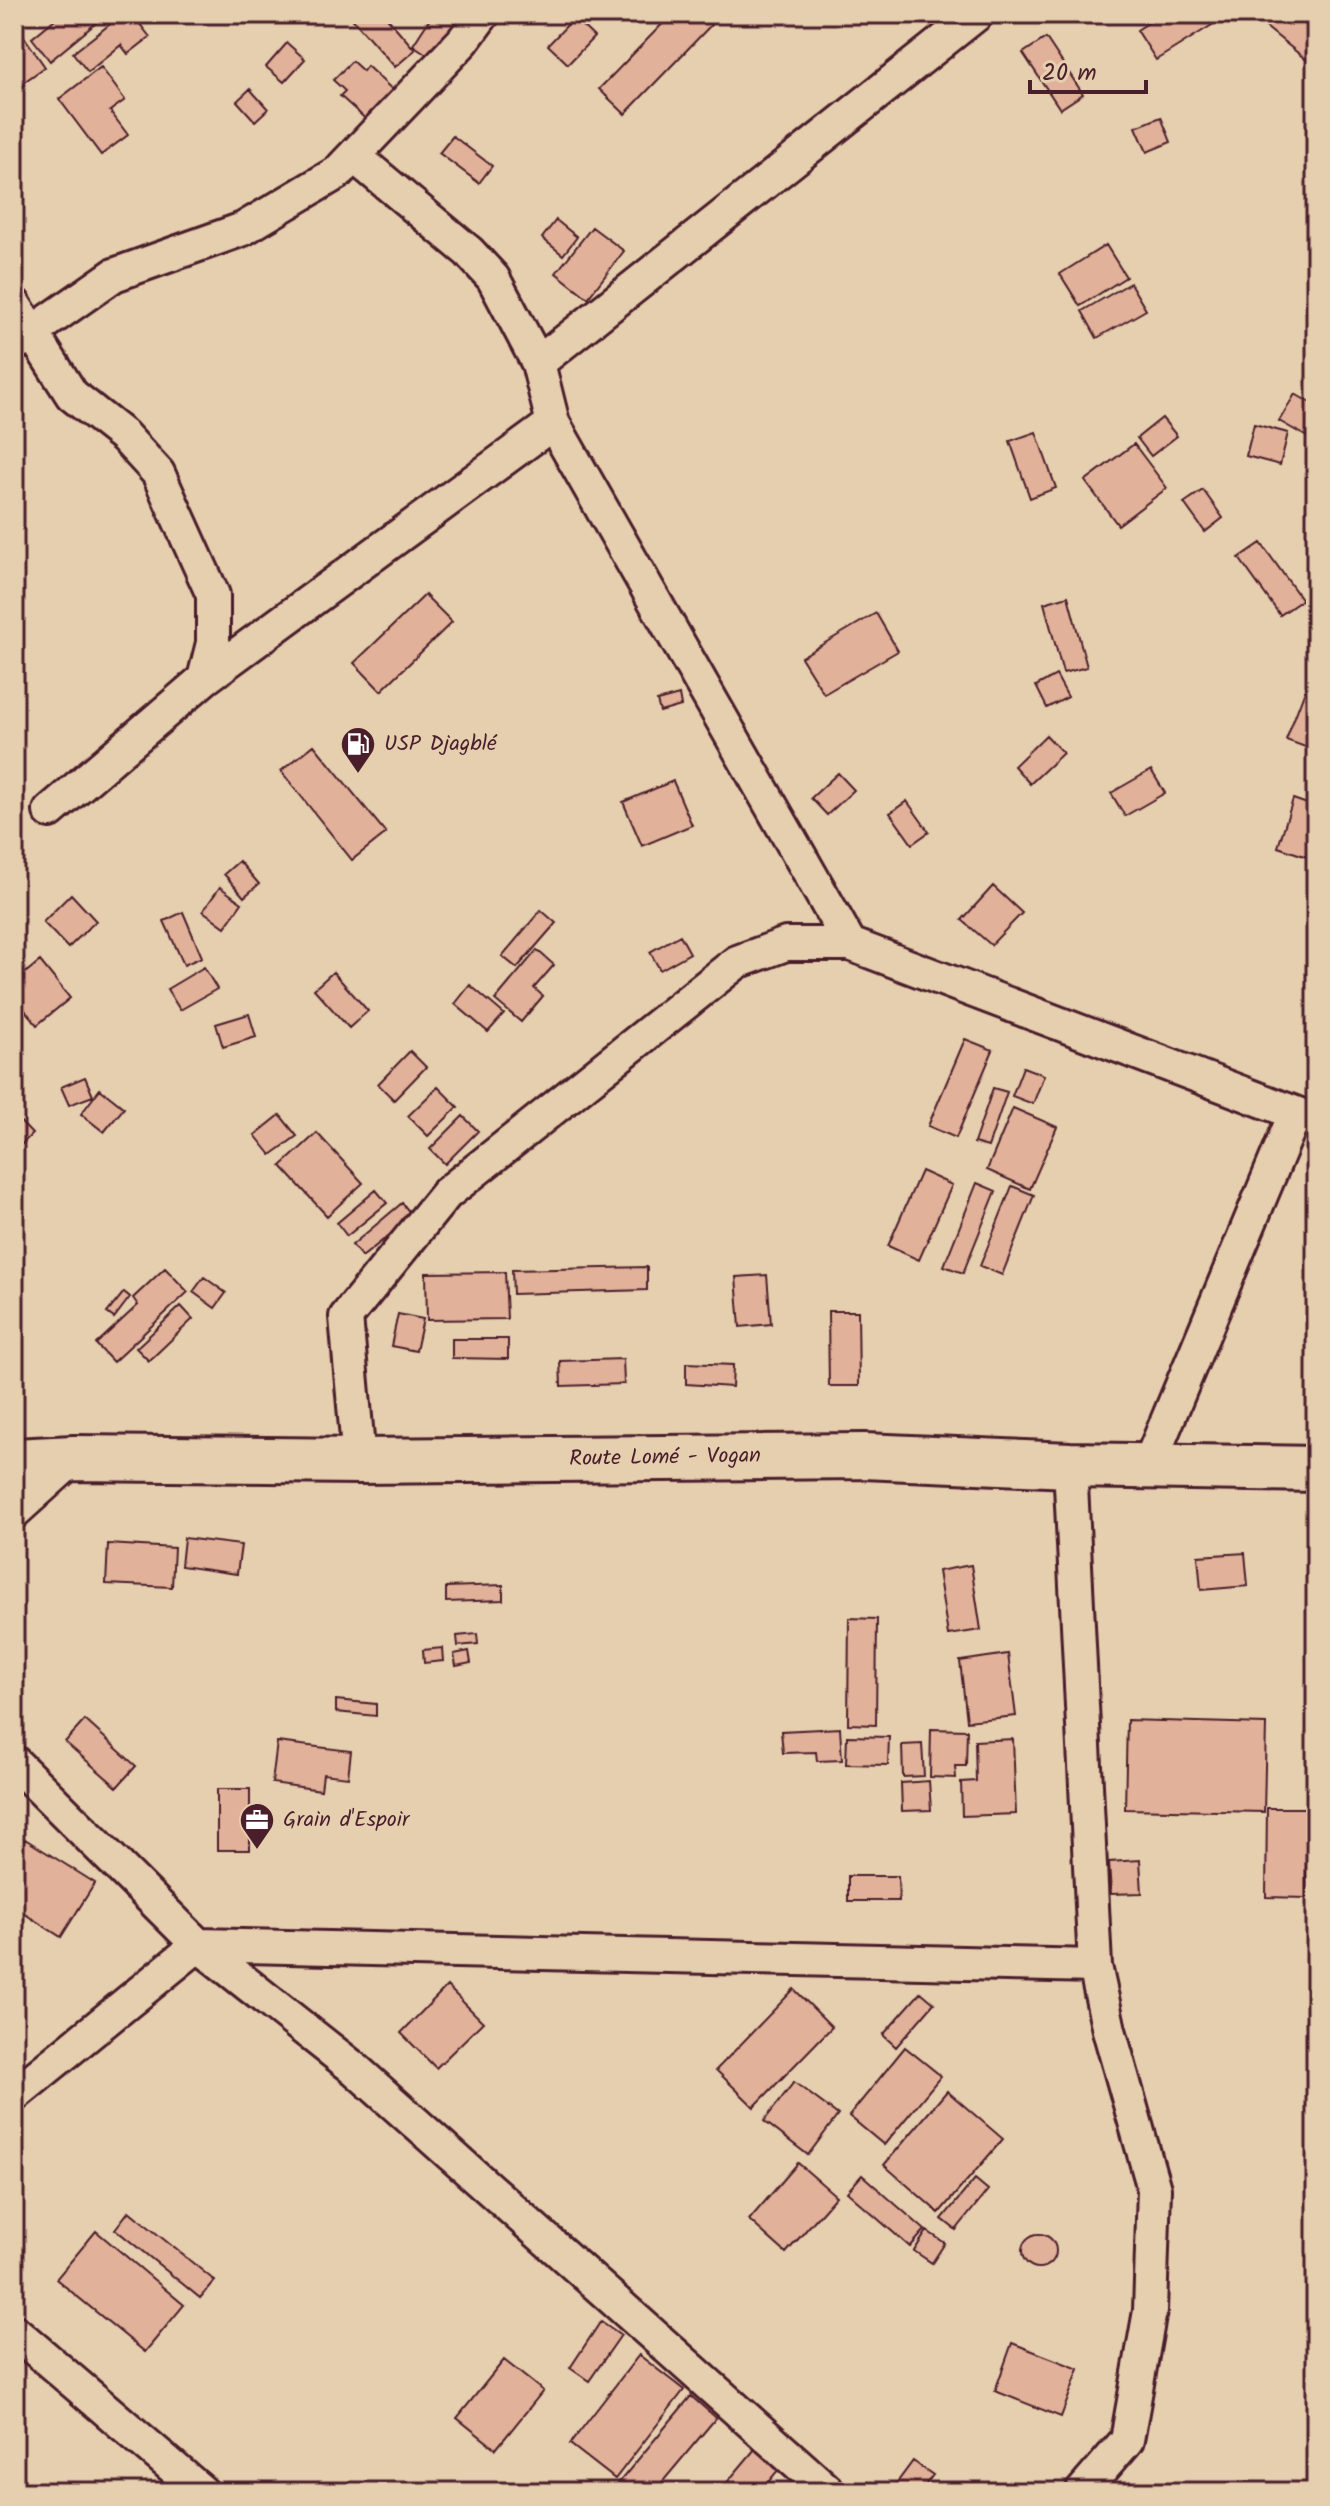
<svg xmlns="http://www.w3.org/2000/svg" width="1330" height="2506" font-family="Kalam,sans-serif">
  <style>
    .building { fill: #e2b199; stroke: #4a1f2b; stroke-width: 2 }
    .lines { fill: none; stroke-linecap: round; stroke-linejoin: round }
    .minor-casing { stroke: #4a1f2b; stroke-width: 38 }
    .secondary-casing { stroke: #4a1f2b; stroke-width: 50 }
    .path { stroke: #4a1f2b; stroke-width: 5; stroke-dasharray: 8 6; stroke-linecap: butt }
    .minor { stroke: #e6cfaf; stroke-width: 32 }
    .secondary { stroke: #e6cfaf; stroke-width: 44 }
    .labels { text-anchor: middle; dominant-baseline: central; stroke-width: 6; stroke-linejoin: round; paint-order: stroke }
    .poi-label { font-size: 22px; fill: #4a1f2b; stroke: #e6cfaf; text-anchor: start }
    .street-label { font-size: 22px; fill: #4a1f2b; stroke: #e6cfaf }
  </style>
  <rect width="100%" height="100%" fill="#e6cfaf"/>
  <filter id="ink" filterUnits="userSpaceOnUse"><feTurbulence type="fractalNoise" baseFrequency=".0125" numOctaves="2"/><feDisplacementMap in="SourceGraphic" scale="16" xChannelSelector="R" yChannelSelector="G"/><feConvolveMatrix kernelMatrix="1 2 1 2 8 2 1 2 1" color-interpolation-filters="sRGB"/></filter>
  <g filter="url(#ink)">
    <path class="building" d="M61 14H107L50 61 32 38Z
      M123 14H132L150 37 128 54 121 45 88 72 73 53Z
      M348 14H384L415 50 395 67Z
      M433 14H462L434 59 413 45Z
      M672 14H699L711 25 625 114 599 89Z
      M1162 14H1205L1212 25 1156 60 1137 30Z
      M1269 14H1306L1316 22V53L1309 62 1261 23Z
      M574 18 594 37 568 64 548 45Z
      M14 22 45 67 21 84 14 74Z
      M1046 38 1083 94 1060 109 1023 53Z
      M287 43 305 59 284 82 266 67Z
      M352 61 363 71 367 66 396 93 369 122 340 96 345 91 333 80Z
      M101 67 125 100 110 111 128 135 101 155 59 99Z
      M250 89 268 109 255 121 237 101Z
      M1161 117 1171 142 1147 152 1136 127Z
      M453 136 492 166 479 183 439 153Z
      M556 220 577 237 563 255 542 238Z
      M592 227 624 251 588 298 556 273Z
      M1106 245 1126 277 1080 306 1060 274Z
      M1130 283 1146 310 1097 338 1082 311Z
      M1295 394 1316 406V442L1279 421Z
      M1162 418 1177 436 1151 456 1137 438Z
      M1254 424 1288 433 1280 465 1246 456Z
      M1036 432 1056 488 1030 498 1010 441Z
      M1134 444 1167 488 1118 525 1085 481Z
      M1203 490 1223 518 1205 532 1184 503Z
      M1261 543 1302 600 1280 615 1239 558Z
      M425 595 452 622 381 691 354 663Z
      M1068 596 1087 667 1063 673 1044 603Z
      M876 613 898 651 824 694 801 657Z
      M1056 675 1068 697 1047 708 1036 686Z
      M1305 690 1316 695V726L1308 748 1286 740Z
      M679 695 681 706 660 712 657 701Z
      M1046 735 1063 753 1030 784 1014 766Z
      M314 745 386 833 352 860 281 771Z
      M1151 770 1165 793 1125 816 1111 793Z
      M838 773 854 790 827 815 811 798Z
      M673 781 692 825 642 846 623 802Z
      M1293 799 1316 807V860L1278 847Z
      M907 801 929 832 912 844 890 813Z
      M239 861 259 884 244 897 224 874Z
      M993 886 1022 913 991 945 962 920Z
      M220 887 242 903 225 927 203 911Z
      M71 894 96 921 68 948 43 922Z
      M541 910 556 923 517 968 502 956Z
      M183 912 202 957 184 965 164 921Z
      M680 935 690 953 660 970 650 952Z
      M537 950 554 965 534 988 543 996 521 1022 495 1000Z
      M40 961 70 998 37 1025 14 997V982Z
      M204 967 217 989 180 1010 167 989Z
      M333 972 368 1011 349 1028 314 989Z
      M470 985 504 1014 488 1032 455 1004Z
      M249 1014 256 1037 223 1047 216 1024Z
      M965 1039 993 1050 956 1138 928 1126Z
      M410 1051 426 1067 394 1100 378 1084Z
      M1023 1067 1044 1075 1033 1104 1012 1096Z
      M85 1077 93 1096 69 1105 61 1087Z
      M438 1087 458 1107 428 1136 408 1116Z
      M993 1088 1007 1092 988 1147 974 1143Z
      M100 1089 124 1108 104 1132 81 1114Z
      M1013 1108 1057 1127 1030 1189 987 1170Z
      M14 1115 32 1134 16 1150 14 1148Z
      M280 1115 297 1136 271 1155 255 1135Z
      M463 1116 478 1131 445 1164 430 1149Z
      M317 1133 363 1183 327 1216 281 1166Z
      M921 1171 952 1185 919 1260 888 1246Z
      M977 1183 996 1191 963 1273 944 1266Z
      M1012 1186 1034 1195 1002 1275 980 1266Z
      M376 1190 387 1203 347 1236 337 1223Z
      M402 1203 413 1216 362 1257 352 1245Z
      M647 1267V1290L513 1294 512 1270Z
      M165 1268 188 1292 113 1362 96 1344 138 1305 133 1298Z
      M505 1272 507 1319 427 1320 426 1273Z
      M767 1275 771 1324 740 1327 736 1277Z
      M204 1277 226 1293 215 1308 193 1292Z
      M124 1292 130 1297 114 1318 107 1313Z
      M181 1306 193 1319 149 1361 136 1348Z
      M828 1311H858L859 1386H829Z
      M398 1314 423 1319 416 1351 391 1346Z
      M452 1339H508V1359L452 1358Z
      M623 1359 624 1384 561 1386 560 1361Z
      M686 1363 733 1365 732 1387 686 1384Z
      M184 1538 241 1545 237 1574 181 1566Z
      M108 1544 174 1548 172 1587 106 1584Z
      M1245 1553 1248 1586 1201 1590 1198 1556Z
      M971 1565 981 1630 948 1635 938 1571Z
      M503 1585V1600L446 1602V1587Z
      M849 1618 877 1619 876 1725 848 1724Z
      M477 1634 478 1644 458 1646 457 1636Z
      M442 1648 443 1661 424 1663 423 1650Z
      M469 1651 471 1663 456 1666 454 1654Z
      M1008 1654 1016 1716 967 1721 960 1661Z
      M336 1700 376 1704V1716L336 1712Z
      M85 1720 136 1766 117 1787 65 1742Z
      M1127 1720 1266 1724 1264 1812 1125 1809Z
      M840 1728 842 1760 817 1761 816 1752 783 1753 781 1731Z
      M931 1729 967 1730 966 1766H955L956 1778 930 1777Z
      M847 1736 889 1737 888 1765 846 1764Z
      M1013 1739 1016 1814 962 1816 961 1782 976 1781 975 1741Z
      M277 1742 351 1751 348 1777 323 1774 321 1790 272 1783Z
      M922 1744 924 1776 903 1777 902 1745Z
      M929 1781 931 1810 902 1811 901 1783Z
      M217 1789H250V1850H217Z
      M1267 1808H1307L1306 1898 1266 1897Z
      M25 1839 95 1883 61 1937 14 1907V1856Z
      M1140 1860 1142 1893 1111 1894 1109 1862Z
      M848 1876H898L899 1901H848Z
      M447 1986 483 2022 436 2068 401 2033Z
      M794 1989 832 2027 754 2107 716 2070Z
      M921 1992 934 2003 896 2047 883 2035Z
      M905 2047 941 2076 884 2145 849 2116Z
      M794 2082 838 2115 808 2155 764 2121Z
      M947 2091 1003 2139 939 2213 884 2165Z
      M798 2163 836 2196 786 2253 749 2220Z
      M862 2175 925 2230 910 2247 847 2192Z
      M975 2179 988 2190 956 2230 942 2219Z
      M129 2211 215 2281 200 2298 115 2229Z
      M96 2231 184 2305 145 2352 56 2279Z
      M927 2231 945 2243 932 2263 914 2251Z
      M1022 2251a17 17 0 1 1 34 0a17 17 0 1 1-34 0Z
      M601 2321 621 2335 589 2381 570 2368Z
      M1012 2343 1079 2369 1061 2417 995 2391Z
      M639 2355 684 2390 615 2479 570 2444Z
      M504 2360 543 2391 496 2449 457 2418Z
      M691 2396 716 2418 654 2492H611Z
      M755 2449 779 2469 760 2492H719Z
      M913 2461 933 2475 920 2492H890Z"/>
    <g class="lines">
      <g class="minor-casing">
        <path id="minor" d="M354 156 469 252 493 278 538 363 553 423 850 944
          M14 304 72 395 124 436 158 473 213 595V643L204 679
          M14 345 114 275 243 229 337 173 463 41 483 14
          M538 363 977 14
          M50 811 204 679 553 423
          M359 1461 346 1317 446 1194 737 962 786 944H850L1316 1121
          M1070 1465 1095 1966 1109 2030 1154 2189 1150 2311 1127 2440 1082 2492
          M1148 1467 1295 1114
          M14 1512 74 1458
          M14 1762 198 1945 355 2069 829 2492
          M14 2095 198 1945 1095 1966
          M14 2331 202 2492"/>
      </g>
      <g class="secondary-casing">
        <path id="secondary" d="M14 1461 74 1458 359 1461 864 1456 1070 1465 1316 1469"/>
      </g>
      <path class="path" d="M14 843 25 833"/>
      <use href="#minor" class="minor"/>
      <use href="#secondary" class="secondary"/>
    </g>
  </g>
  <defs>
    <g id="fuel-pin" transform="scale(1.8)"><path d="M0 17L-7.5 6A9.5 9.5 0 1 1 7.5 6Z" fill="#4a1f2b" stroke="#e6cfaf"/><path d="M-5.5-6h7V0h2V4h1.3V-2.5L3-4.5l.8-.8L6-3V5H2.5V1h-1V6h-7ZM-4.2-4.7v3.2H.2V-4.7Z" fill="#fff"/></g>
    <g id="office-pin" transform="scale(1.8)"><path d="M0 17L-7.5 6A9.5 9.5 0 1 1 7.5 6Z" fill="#4a1f2b" stroke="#e6cfaf"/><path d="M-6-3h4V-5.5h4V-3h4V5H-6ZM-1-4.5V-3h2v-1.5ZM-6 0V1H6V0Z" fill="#fff"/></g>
  </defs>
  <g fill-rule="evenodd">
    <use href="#fuel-pin" x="358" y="744"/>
    <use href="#office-pin" x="257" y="1820"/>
  </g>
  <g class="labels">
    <g class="poi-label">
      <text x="384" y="744">USP Djagblé</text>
      <text x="283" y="1820">Grain d'Espoir</text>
    </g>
    <g class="street-label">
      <text transform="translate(665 1458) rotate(-1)">Route Lomé - Vogan</text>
    </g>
  </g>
  <rect width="1330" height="2506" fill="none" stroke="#e6cfaf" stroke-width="48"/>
  <rect x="24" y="24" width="1282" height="2458" fill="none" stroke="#4a1f2b" stroke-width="3" filter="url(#ink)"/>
  <path d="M1030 80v12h116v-12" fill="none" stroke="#4a1f2b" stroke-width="4"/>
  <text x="1042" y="80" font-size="24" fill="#4a1f2b" stroke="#e6cfaf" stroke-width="6" paint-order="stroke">20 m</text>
</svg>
